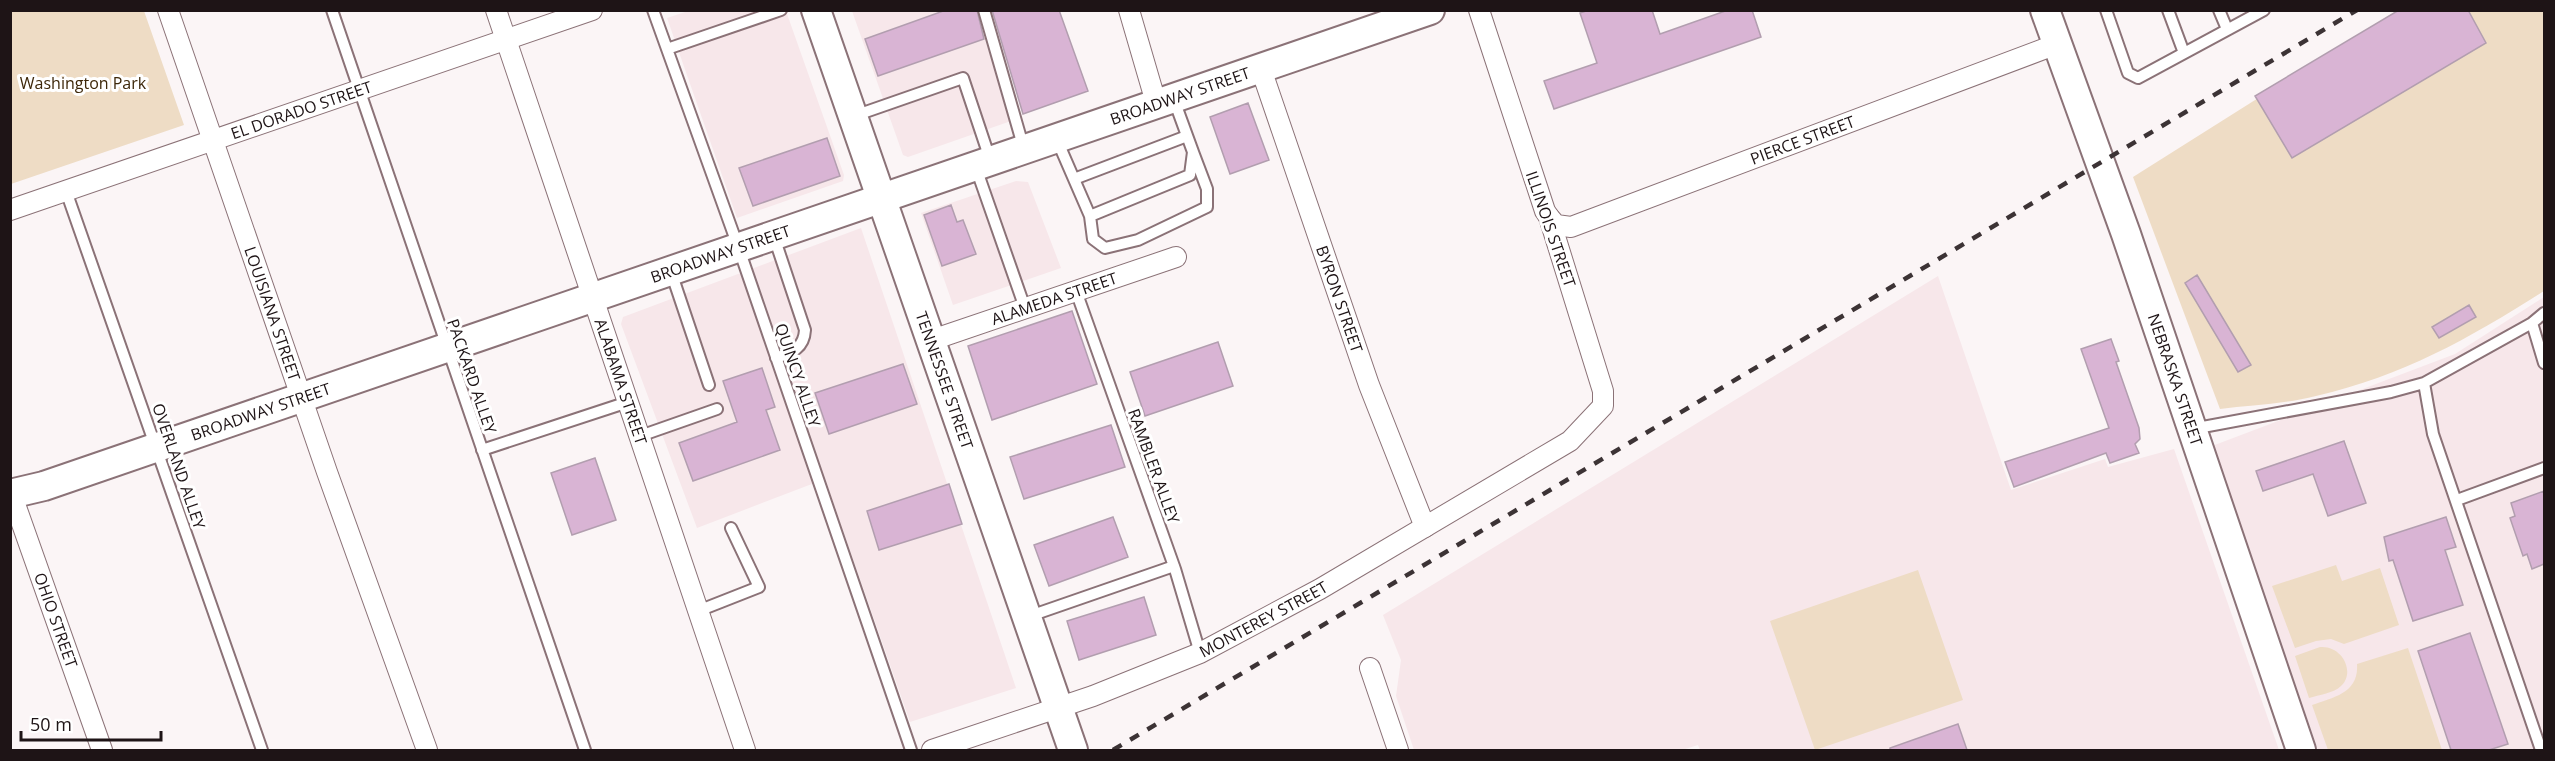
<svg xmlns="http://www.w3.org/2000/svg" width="2555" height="761" font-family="'Open Sans',sans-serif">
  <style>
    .built { fill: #f7e7ea }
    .green { fill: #eedcc5 }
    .building { fill: #d9b4d4; stroke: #b29eaf; stroke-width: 1.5 }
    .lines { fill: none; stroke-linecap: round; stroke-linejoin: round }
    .lane-casing { stroke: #8b7277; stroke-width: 14 }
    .street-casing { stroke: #8b7277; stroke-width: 22 }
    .secondary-casing { stroke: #8b7277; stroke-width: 32 }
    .lane { stroke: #fff; stroke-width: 10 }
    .street { stroke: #fff; stroke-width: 20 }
    .secondary { stroke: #fff; stroke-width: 28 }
    .rail { stroke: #3c3335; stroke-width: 4.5; stroke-dasharray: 10 10; stroke-linecap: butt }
    .labels { text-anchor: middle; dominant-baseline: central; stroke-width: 6; stroke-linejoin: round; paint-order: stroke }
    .park-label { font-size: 16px; fill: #3d2709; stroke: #fff }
    .street-label { font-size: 16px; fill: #1e1416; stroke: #fff }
  </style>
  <rect width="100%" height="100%" fill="#fbf5f6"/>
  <path class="built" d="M688 11H786L844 175 843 181 737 218 667 18Z
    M852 11H976L1011 121 908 157 903 155Z
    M1016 181 1028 182 1061 268 953 305 921 213Z
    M861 228 1016 688 910 722 825 479 697 528 621 324 623 317Z
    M1938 276 2011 490 2105 459 2108 467 2174 449 2279 750H1700L1698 745 1682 750H1414L1396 696 1401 660 1383 615Z
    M2544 297V750H2318L2212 446 2455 354Z"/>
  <path class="green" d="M10 11H144L184 125 11 184Z
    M2396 11H2544V291C2468 339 2405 375 2316 396 2285 404 2251 405 2220 409L2133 177Z
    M2336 565 2342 581 2380 568 2399 625 2344 644 2331 639 2316 641 2295 648 2272 586Z
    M1918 570 1963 700 1815 750 1770 621Z
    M2320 647C2342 645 2356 672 2341 686 2334 693 2319 695 2309 698L2295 656Z
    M2408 648 2442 750H2328L2312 705C2334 697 2359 693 2357 664Z"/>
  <path class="building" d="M946 10H977L984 39 878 76 865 39Z
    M992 10H1059L1088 91 1023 114Z
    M1589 10H1652L1660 34 1728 10H1752L1761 37 1554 109 1544 81 1597 63 1580 13Z
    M2399 10H2468L2486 43 2292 158 2255 96Z
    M1248 103 1269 160 1230 174 1210 117Z
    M827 138 840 176 753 206 739 168Z
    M951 205 957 222 963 220 976 254 942 266 924 215Z
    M2197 275 2251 365 2238 372 2185 283Z
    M2469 305 2476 317 2439 338 2432 327Z
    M1072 311 1097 384 992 420 968 346Z
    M2111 339 2119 361 2116 362 2139 428 2140 439 2135 444 2139 453 2110 463 2106 453 2014 487 2005 462 2109 428 2081 349Z
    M1218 342 1233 386 1145 416 1130 372Z
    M903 364 917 404 829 434 815 393Z
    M762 368 775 407 766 410 780 450 693 481 679 443 737 422 723 381Z
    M1111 425 1125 467 1024 499 1010 457Z
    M2344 441 2366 503 2328 516 2313 474 2263 491 2256 471Z
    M595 458 616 520 572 535 551 473Z
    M949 484 962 524 879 550 867 511Z
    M2544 491V564L2532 569 2527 554 2523 556 2510 518 2515 516 2511 503Z
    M1113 517 1128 557 1049 586 1034 545Z
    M2446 517 2456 547 2445 550 2463 605 2413 621 2393 560 2389 561 2384 537Z
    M1144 597 1156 635 1079 660 1067 621Z
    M2470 633 2508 744 2489 750H2451L2418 651Z
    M1958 724 1967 750H1890V748Z"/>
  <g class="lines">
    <g class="lane-casing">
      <path id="lane" d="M332 10 585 750
        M653 10 739 249 911 750
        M984 10 1024 149
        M2106 10 2128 73 2138 78 2264 10
        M2168 10 2184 53
        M2219 10 2227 29
        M667 49 781 10
        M1174 100 1193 152 1190 175 1090 216 1093 239 1105 248 1138 240 1207 207V189L1193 152
        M854 116 963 78 990 159
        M1057 140 1090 216
        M976 168 1025 308
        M1074 179 1187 136
        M66 191 262 750
        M774 237 805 330C804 348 793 352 776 358
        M671 272 709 385
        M1076 291 1175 569 1200 653
        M2544 313 2532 323 2544 363
        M2424 383 2433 434 2541 750
        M2192 429 2391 392 2424 383 2532 323
        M640 436 717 409
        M482 450 628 402
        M2457 500 2544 468
        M698 611 759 587 731 528
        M1027 617 1174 566"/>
    </g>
    <g class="street-casing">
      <g id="street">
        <path id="s1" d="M168 10 327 472 427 750"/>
        <path id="s2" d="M496 10 745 750"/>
        <path d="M1129 10 1157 106"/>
        <path id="s3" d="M1261 69 1369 385 1425 527"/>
        <path id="s4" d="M10 210 592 10"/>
        <path id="s5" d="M1549 217 1556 225 1571 227 2057 44"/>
        <path id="s6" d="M932 340 1176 257"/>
        <path id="s7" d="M10 490 102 750"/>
        <path d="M1370 668 1398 750"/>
        <path id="s8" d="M932 750 1093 696 1200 653 1320 589 1570 441 1603 406V391L1549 217 1545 211 1479 10"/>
      </g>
    </g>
    <g class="secondary-casing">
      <g id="secondary">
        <path id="s9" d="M816 10 1073 750"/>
        <path id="s10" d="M2045 10 2126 234 2301 750"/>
        <path id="s11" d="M10 494 44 486 1430 10"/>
      </g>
    </g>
    <use href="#lane" class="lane"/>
    <use href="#street" class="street"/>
    <use href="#secondary" class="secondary"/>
    <path class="rail" d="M1113 750 2357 10"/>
  </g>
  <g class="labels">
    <g class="park-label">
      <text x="83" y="83">Washington Park</text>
    </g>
    <g class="street-label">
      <text stroke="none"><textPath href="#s11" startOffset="1236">BROADWAY STREET</textPath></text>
      <text stroke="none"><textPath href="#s4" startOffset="308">EL DORADO STREET</textPath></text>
      <text stroke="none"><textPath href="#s5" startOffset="273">PIERCE STREET</textPath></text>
      <text transform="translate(1551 229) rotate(71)">ILLINOIS STREET</text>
      <text stroke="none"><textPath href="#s11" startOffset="750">BROADWAY STREET</textPath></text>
      <text stroke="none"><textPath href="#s6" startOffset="129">ALAMEDA STREET</textPath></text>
      <text stroke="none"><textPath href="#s3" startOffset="243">BYRON STREET</textPath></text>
      <text stroke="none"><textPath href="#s1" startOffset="321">LOUISIANA STREET</textPath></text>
      <text transform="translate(798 375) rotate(71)">QUINCY ALLEY</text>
      <text transform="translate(472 376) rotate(71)">PACKARD ALLEY</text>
      <text stroke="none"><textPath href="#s2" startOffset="392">ALABAMA STREET</textPath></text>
      <text stroke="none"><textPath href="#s9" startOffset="392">TENNESSEE STREET</textPath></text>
      <text stroke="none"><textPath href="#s10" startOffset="392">NEBRASKA STREET</textPath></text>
      <text stroke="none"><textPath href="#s11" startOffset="264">BROADWAY STREET</textPath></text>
      <text transform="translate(179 466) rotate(71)">OVERLAND ALLEY</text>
      <text transform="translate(1154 466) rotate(70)">RAMBLER ALLEY</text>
      <text stroke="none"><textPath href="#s8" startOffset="357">MONTEREY STREET</textPath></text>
      <text stroke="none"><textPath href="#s7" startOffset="138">OHIO STREET</textPath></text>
    </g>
  </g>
  <rect width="2555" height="761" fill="none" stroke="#1e1416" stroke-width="24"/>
  <path d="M21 731v9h140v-9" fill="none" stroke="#1e1416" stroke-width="3"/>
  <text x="30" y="731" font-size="18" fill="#1e1416" stroke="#ffffff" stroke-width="4.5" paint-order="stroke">50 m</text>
</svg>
